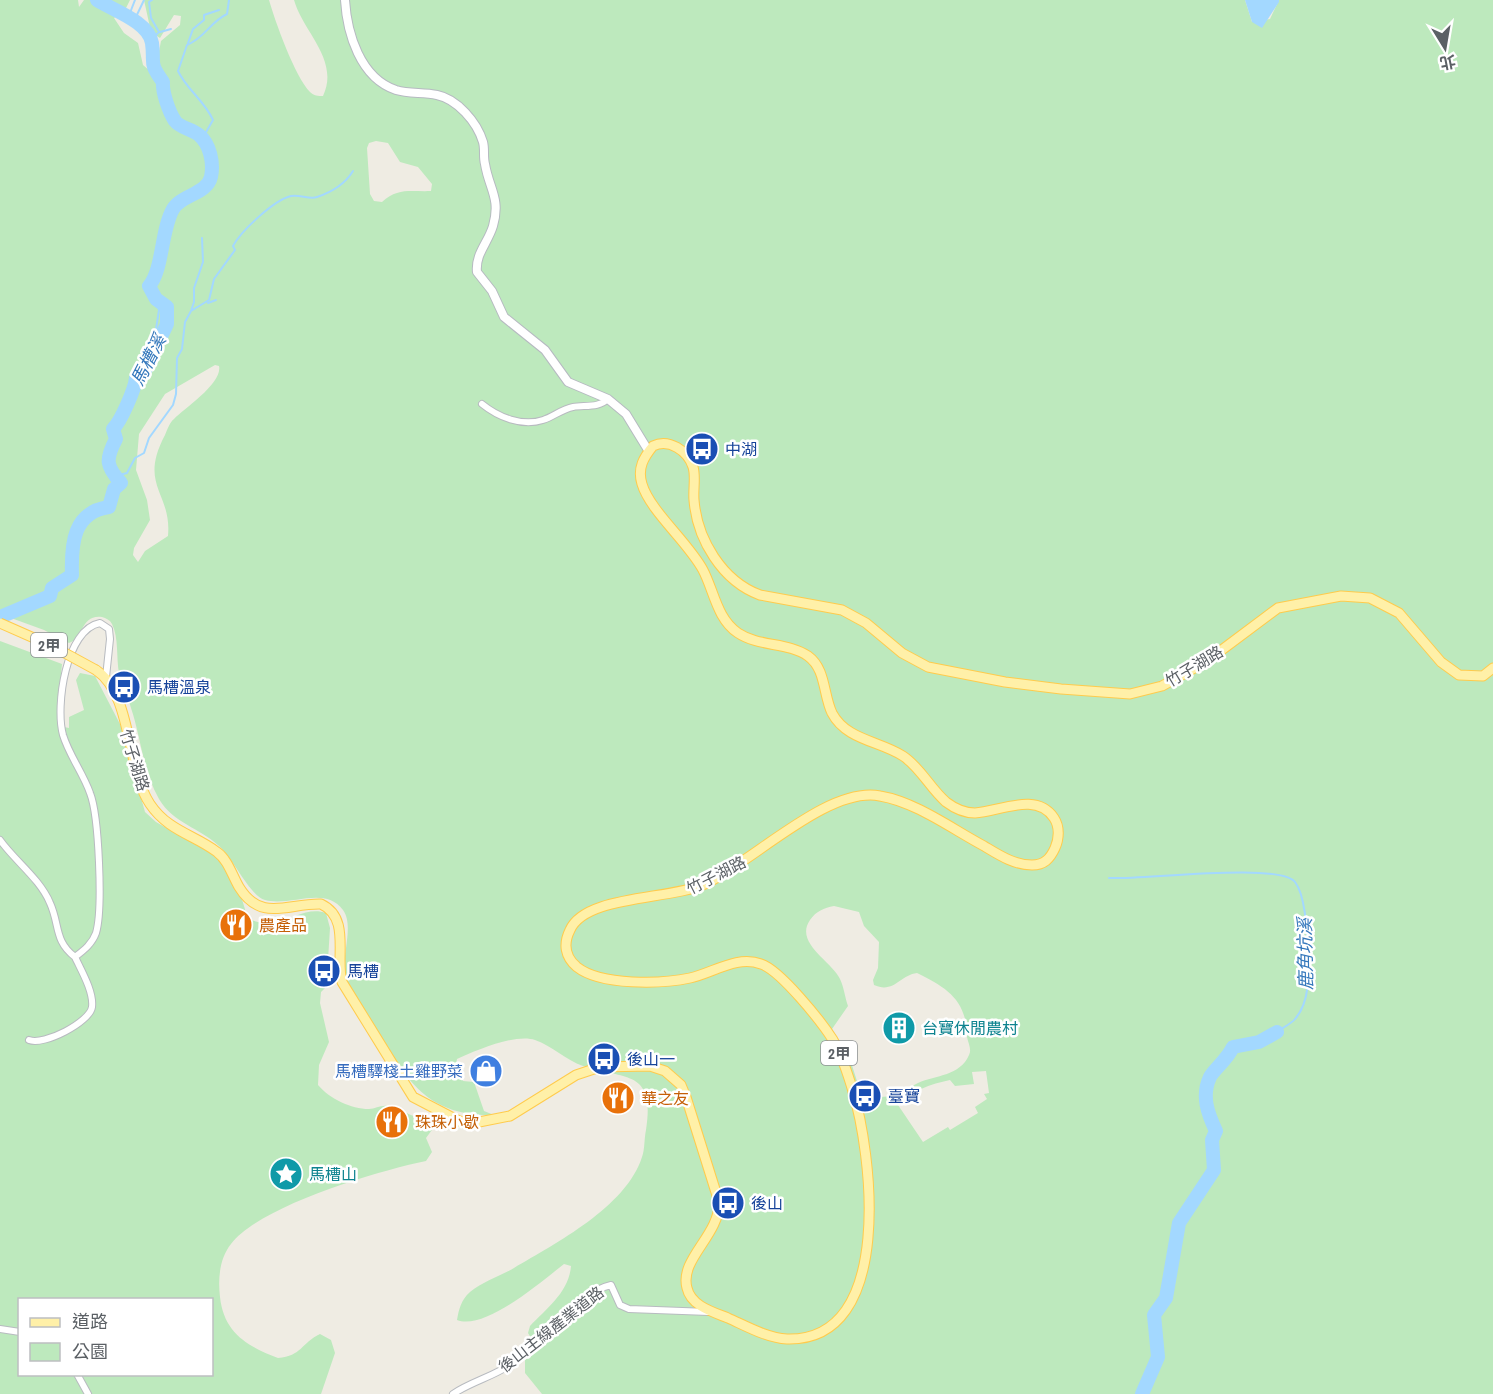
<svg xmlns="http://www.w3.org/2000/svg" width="1493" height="1394" font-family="'Archivo Narrow','Noto Sans TC',sans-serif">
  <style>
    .green { fill: #bde9bd; fill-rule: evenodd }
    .water { fill: #a3d8ff }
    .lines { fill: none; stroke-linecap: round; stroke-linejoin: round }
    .stream { stroke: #a3d8ff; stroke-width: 2 }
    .river { stroke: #a3d8ff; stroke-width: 14 }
    .street-casing { stroke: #b8bbc0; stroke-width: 8 }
    .secondary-casing { stroke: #b6bac1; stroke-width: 10 }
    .primary-casing { stroke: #ffcb4c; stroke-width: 11 }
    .street { stroke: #fff; stroke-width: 6 }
    .secondary { stroke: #fff; stroke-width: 8 }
    .primary { stroke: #fff0a8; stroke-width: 9 }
    .primary-bridge-casing { stroke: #ffcb4c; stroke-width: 11; stroke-linecap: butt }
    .primary-bridge { stroke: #fff0a8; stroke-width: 9 }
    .labels { text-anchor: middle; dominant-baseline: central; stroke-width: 5; stroke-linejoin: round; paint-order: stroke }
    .shield { fill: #fff; stroke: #8c9093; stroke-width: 1.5 }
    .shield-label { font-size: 15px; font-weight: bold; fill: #5b6065 }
    .transit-label { font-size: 16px; fill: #164399; stroke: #fff; text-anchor: start }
    .street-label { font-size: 16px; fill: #5b6065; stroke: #fff }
    .food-label { font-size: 16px; fill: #c56008; stroke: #fff; text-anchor: start }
    .culture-label { font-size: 16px; fill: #0d838f; stroke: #fff; text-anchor: start }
    .shop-label { font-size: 16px; fill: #366cbe; stroke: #fff; text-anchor: end }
    .water-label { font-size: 18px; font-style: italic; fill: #3578bc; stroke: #fff }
  </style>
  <rect width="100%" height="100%" fill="#efece3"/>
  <path class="green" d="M0 0H78L79 7 84 0H130L125 10 114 18 124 33 138 43 143 65 150 71 156 67 161 41 180 25 181 16 174 15 160 38 151 32 144 0H269C275 21 295 77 310 92 314 96 318 96 323 96 340 60 303 32 294 0H1245L1252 22 1270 19 1279 0H1493V1394H542L525 1373V1360L537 1348 528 1333 530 1326C547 1308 569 1292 571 1266L564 1264C542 1281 485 1331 457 1320 459 1309 461 1300 470 1292 482 1282 500 1276 514 1268 556 1243 626 1207 642 1157 645 1149 644 1139 646 1130 655 1070 628 1080 583 1066 566 1060 552 1046 535 1040 516 1033 475 1051 457 1059L456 1064 463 1081 474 1082 484 1111 494 1115C425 1117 405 1077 373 1024 364 1008 351 994 346 977 340 957 355 927 343 910 325 885 290 907 265 900 249 895 234 859 219 846 200 828 173 823 159 799 143 771 141 738 131 708 128 696 122 685 119 673 116 658 119 638 112 624 110 620 106 618 102 617 81 614 83 639 69 643L44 630 0 614ZM376 141 388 143 400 162 418 167 432 184 431 191C411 192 398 187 382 202L374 201 370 194 367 148 369 143ZM215 365 219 366C223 383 185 408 174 419 170 422 167 430 165 435 138 486 172 492 168 536L145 551 138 562 133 555 134 548 150 520 147 500 136 470 139 434 165 394ZM834 906 859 912 864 926 879 942 878 968 873 980 874 985C894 994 900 975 917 973 948 988 967 1001 967 1037 968 1043 972 1049 969 1055 960 1076 936 1075 918 1083 910 1086 903 1095 894 1096 888 1097 870 1097 862 1097L850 1059 832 1029 848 1006C845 998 844 987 840 979 832 961 794 943 810 920 816 911 824 908 834 906ZM986 1071 989 1093 984 1094 987 1099 975 1107 978 1113 950 1130 948 1127 923 1142 896 1102C914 1091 930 1084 950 1080L955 1086 974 1084 972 1072Z
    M0 641 62 664 57 717 59 726 69 728V717L84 710 76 680 80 673 95 676 121 726 145 812 156 822 219 858 240 893 248 919C257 922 266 925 276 923 293 919 308 907 326 913L330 928 328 960 332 981 321 992 320 1003 329 1042 319 1065 318 1085C330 1099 351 1109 369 1109 375 1109 381 1105 387 1106 403 1110 418 1120 437 1123L426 1138 432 1152 426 1161C377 1171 260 1206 231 1244 219 1259 218 1280 220 1297 224 1333 247 1346 278 1358 302 1356 301 1343 320 1334L331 1340 335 1353 321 1394H0ZM20 1300H212V1374H20Z"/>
  <path class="water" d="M1245 0H1279V2L1262 28 1252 22Z"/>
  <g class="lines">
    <path class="stream" d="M128 18 135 0
      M134 21 144 0
      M160 32 171 29
      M151 40 159 32 151 18 149 2 152 0
      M188 43 193 29 204 20V15L219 10
      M202 139 213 120C204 100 187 90 178 71L187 45C206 37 210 22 227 14L229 0
      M156 299 159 310 156 329 161 336
      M208 303 216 300
      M191 311 194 302V288L203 262 202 238
      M116 476 127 473 135 458 144 453 149 438 173 405 176 394 177 358 182 349 185 322 191 311 209 300 214 279 235 250 233 246C241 231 274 200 291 196 299 194 310 200 317 197 332 192 345 184 353 171
      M1109 878C1140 880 1279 862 1295 882 1306 896 1307 935 1308 953 1309 974 1310 1002 1295 1019 1291 1024 1282 1028 1277 1032"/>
    <path class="river" d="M0 617 50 596 52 588 72 575C71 544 73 512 109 507L114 489 121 483C106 466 105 460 116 439L113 429C121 421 135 389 136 378L145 371 149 352 159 341 167 324V307L156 299 149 286C163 270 161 230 173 209 181 195 207 194 211 177 214 163 210 144 199 135 192 129 180 128 175 121 169 112 162 92 163 82 148 61 155 65 152 43 149 22 113 10 97 0
      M1142 1394 1158 1357 1154 1315 1166 1298 1179 1223 1214 1170 1212 1140 1216 1131C1208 1114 1201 1096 1210 1077 1214 1069 1227 1060 1233 1047L1259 1042 1277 1032"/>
    <g class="street-casing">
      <path id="street" d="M482 404C498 417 522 427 543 420 553 417 562 409 573 407 585 405 599 408 608 399
        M0 840C15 861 40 879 50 903 60 925 54 941 75 957 84 950 92 944 96 933 103 909 99 816 90 793 83 773 69 755 63 735 55 706 66 629 100 623L109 629 110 639 106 677
        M29 1040C44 1046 90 1022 92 1007 94 992 81 970 75 957
        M0 1329 20 1332
        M77 1374 88 1394
        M453 1394C472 1381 496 1376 514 1362 542 1341 577 1292 611 1285L620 1305 629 1309 709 1312"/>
    </g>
    <g class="secondary-casing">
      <path id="secondary" d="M345 0C347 33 360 78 396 90 409 94 423 92 437 95 457 99 477 122 483 142 485 149 483 157 485 164 489 189 501 198 493 226 488 243 475 254 477 272L492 291 504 317 545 350 568 382 608 399 626 414 648 450"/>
    </g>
    <g class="primary-casing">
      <path id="primary" d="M96 670C133 695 126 769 150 804 168 831 195 835 217 852 228 860 232 875 239 887 261 923 288 903 321 904 351 918 335 957 342 982L413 1097 459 1121 474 1123 510 1116 576 1075 600 1067 650 1066 665 1071 681 1085 686 1097 719 1202C720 1235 679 1259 687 1288 691 1306 713 1312 728 1318 746 1326 767 1338 787 1339 896 1342 872 1152 852 1088 847 1072 842 1055 833 1040 821 1021 780 970 761 964 737 955 713 973 690 978 662 984 601 986 577 967 565 957 563 944 570 930 585 895 670 900 705 884 754 861 828 786 880 796 916 802 952 829 984 846 999 855 1014 865 1032 865 1044 865 1050 859 1055 848 1059 839 1060 827 1054 818 1036 791 999 812 975 813 964 813 954 808 946 802 930 788 920 767 903 756 880 741 846 740 832 713 823 694 826 669 808 656 788 642 759 647 738 633 717 619 714 591 703 570 688 542 650 511 642 484 637 468 644 457 653 446 669 438 688 451 693 467 696 476 693 490 694 500 697 539 722 581 760 595L842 610 866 623 902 653 928 667 1005 682 1061 689 1130 694 1162 686 1207 661 1278 608 1341 596 1370 598 1399 613 1441 662 1459 675 1483 676 1493 668"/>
    </g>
    <use href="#street" class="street"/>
    <use href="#secondary" class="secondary"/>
    <use href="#primary" class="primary"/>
    <g class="primary-bridge-casing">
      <path id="primary-bridge" d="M0 623 52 646 96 670"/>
    </g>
    <use href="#primary-bridge" class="primary-bridge"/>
  </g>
  <defs>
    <g id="bus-disc" transform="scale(1.725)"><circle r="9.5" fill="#1a4fb4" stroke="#fff"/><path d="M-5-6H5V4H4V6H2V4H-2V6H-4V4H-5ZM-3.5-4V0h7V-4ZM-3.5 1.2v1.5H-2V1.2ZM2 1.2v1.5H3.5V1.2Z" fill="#fff"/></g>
    <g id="restaurant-disc" transform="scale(1.725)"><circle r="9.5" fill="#e8710a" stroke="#fff"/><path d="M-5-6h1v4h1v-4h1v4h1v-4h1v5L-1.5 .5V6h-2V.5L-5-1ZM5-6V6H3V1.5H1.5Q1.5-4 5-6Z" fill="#fff"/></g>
    <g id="building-disc" transform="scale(1.725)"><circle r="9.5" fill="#0f9aa8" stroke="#fff"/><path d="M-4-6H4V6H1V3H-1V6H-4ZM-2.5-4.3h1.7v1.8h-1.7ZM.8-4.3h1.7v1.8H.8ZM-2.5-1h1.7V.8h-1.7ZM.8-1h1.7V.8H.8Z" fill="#fff"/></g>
    <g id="shop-disc" transform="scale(1.725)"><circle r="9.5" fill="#3f7fe0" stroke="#fff"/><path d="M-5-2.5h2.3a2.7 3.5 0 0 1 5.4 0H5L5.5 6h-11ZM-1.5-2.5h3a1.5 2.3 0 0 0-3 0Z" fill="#fff"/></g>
    <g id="sight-disc" transform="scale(1.725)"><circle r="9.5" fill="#0f9aa8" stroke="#fff"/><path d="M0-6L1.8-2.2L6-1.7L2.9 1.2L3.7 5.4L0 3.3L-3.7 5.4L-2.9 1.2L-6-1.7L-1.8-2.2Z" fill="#fff"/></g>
  </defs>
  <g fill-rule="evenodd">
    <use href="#bus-disc" x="702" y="449"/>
    <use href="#bus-disc" x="124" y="687"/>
    <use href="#restaurant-disc" x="236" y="925"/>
    <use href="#bus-disc" x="324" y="971"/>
    <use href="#building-disc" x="899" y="1028"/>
    <use href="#bus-disc" x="604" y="1059"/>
    <use href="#shop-disc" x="486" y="1071"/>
    <use href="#bus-disc" x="865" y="1096"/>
    <use href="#restaurant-disc" x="618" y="1098"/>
    <use href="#restaurant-disc" x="392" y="1122"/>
    <use href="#sight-disc" x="286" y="1174"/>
    <use href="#bus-disc" x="728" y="1203"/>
  </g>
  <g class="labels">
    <g class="shield">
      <rect x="31" y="633" width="36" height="24" rx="4.5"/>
      <rect x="821" y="1041" width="36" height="24" rx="4.5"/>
    </g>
    <g class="shield-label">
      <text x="49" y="645">2甲</text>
      <text x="839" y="1053">2甲</text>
    </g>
    <g class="transit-label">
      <text x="725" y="449">中湖</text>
      <text x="147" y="687">馬槽溫泉</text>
      <text x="347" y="971">馬槽</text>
      <text x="627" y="1059">後山一</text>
      <text x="888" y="1096">臺寶</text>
      <text x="751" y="1203">後山</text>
    </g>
    <g class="street-label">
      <text transform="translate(1194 666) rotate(-31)">竹子湖路</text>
      <text transform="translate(135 760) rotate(73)">竹子湖路</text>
      <text transform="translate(716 875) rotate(-27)">竹子湖路</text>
      <text transform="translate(551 1329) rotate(-38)">後山主線產業道路</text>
    </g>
    <g class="food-label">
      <text x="259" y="925">農產品</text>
      <text x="641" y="1098">華之友</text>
      <text x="415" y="1122">珠珠小歇</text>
    </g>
    <g class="culture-label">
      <text x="922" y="1028">台寶休閒農村</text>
      <text x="309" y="1174">馬槽山</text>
    </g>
    <g class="shop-label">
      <text x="463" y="1071">馬槽驛棧土雞野菜</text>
    </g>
    <g class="water-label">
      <text transform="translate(148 360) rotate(-63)">馬槽溪</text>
      <text transform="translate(1305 954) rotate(-91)">鹿角坑溪</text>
    </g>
  </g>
  <rect x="18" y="1298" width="195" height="78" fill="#ffffff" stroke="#bdbfc1" stroke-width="1.5"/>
  <rect x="30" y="1318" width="30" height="9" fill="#fff0a8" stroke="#bdbfc1" stroke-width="1.5"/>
  <text x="72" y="1328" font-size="18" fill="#5b6065">道路</text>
  <rect x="30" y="1343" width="30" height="18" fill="#bde9bd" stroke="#bdbfc1" stroke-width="1.5"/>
  <text x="72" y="1358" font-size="18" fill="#5b6065">公園</text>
  <g transform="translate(1445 48) rotate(169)" stroke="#ffffff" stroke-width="4.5" paint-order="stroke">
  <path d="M0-4.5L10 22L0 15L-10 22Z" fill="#5b6065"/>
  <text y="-9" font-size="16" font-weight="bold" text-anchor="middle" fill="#5b6065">北</text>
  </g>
</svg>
